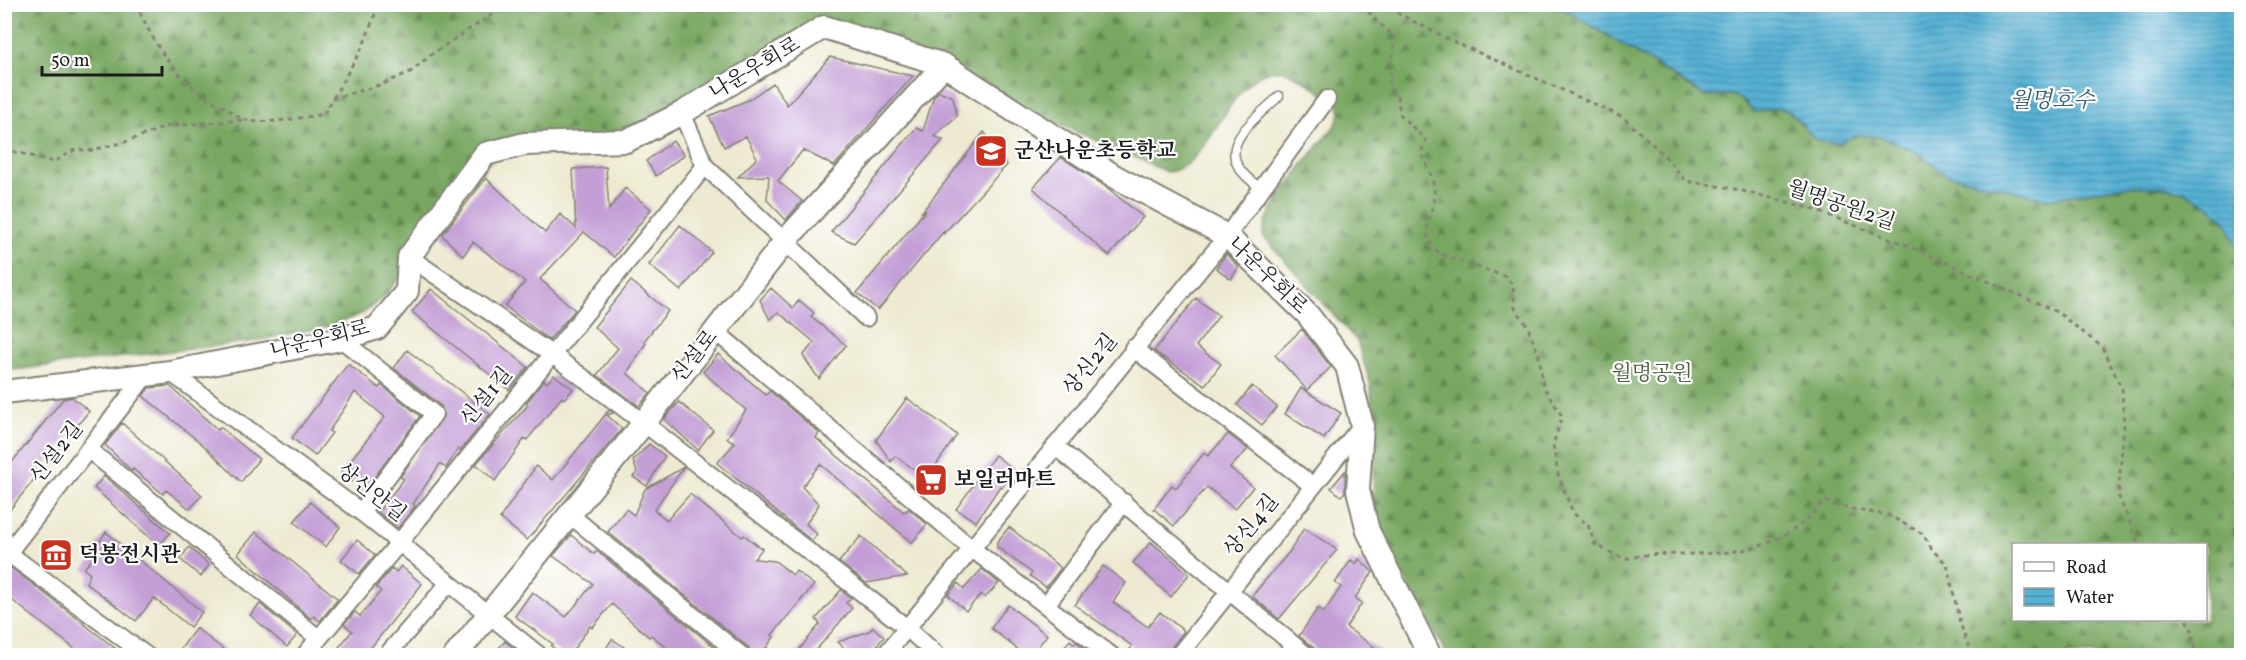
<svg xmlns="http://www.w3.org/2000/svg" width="2246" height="660" font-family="Vollkorn,'Noto Serif KR',serif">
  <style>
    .forest { fill: url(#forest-firs); stroke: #4a623f; stroke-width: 1.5; fill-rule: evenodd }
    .water { fill: url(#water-rules); stroke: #3a6678; stroke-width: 1.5 }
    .building { fill: #c39fd6 }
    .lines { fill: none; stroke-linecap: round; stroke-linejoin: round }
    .lane-casing { stroke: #858376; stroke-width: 11 }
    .street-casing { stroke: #858376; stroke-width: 20 }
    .secondary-casing { stroke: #858376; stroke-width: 26 }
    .path { stroke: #858376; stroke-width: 3; stroke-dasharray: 4.5 4.5; stroke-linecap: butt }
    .lane { stroke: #fff; stroke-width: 8 }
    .street { stroke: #fff; stroke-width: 16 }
    .secondary { stroke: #fff; stroke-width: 22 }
    .labels { text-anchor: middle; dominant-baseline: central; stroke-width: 4.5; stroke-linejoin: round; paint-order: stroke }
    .street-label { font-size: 21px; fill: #1c1c1c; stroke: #fff }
    .poi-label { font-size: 21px; font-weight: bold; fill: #1c1c1c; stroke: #fff; text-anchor: start }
    .park-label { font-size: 21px; fill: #4d5e3d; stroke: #fff }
    .water-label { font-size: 22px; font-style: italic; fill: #375f6f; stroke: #fff }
  </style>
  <defs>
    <pattern id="forest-firs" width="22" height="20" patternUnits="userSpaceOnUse" patternTransform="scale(1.5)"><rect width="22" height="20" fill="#79a762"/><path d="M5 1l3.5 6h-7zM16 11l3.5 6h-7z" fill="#628750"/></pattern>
    <pattern id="water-rules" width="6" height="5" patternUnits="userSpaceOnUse" patternTransform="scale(1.5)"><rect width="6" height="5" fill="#57b1d4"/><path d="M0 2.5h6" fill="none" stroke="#478fab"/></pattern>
  </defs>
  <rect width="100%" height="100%" fill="#fff"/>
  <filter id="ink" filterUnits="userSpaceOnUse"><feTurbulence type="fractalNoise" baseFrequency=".0167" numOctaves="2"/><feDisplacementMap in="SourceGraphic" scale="12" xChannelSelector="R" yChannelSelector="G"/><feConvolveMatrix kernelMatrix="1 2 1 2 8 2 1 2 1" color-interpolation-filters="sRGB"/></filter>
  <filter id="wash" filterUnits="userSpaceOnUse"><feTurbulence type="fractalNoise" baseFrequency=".008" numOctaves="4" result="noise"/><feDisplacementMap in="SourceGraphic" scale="24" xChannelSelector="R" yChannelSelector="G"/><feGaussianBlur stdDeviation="1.35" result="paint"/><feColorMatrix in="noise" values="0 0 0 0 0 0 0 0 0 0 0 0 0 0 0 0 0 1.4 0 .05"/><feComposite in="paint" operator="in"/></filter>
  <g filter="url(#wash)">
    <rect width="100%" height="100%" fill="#eeead1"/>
    <path class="forest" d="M5 5H1558L1704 95C1714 98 1720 94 1730 95 1741 96 1747 105 1756 112L1779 108 1790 112 1806 129 1838 143 1857 135 1883 137 1920 154 1946 174 2048 199 2116 187H2166L2182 191 2209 205 2226 221 2241 256V655H1447L1394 559 1374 510 1371 386 1357 341 1263 236C1263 206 1316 150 1336 124L1340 114 1338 105C1325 96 1297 73 1283 71 1230 63 1213 170 1167 172L998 97 833 36 817 40 661 136 516 151 491 160 384 297 363 313 329 326 249 342 5 371ZM2014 544H2206V620H2014Z"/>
    <path class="water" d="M1558 5H2241V256L2226 221 2209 205 2182 191 2166 187H2116L2048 199 1946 174 1920 154 1883 137 1857 135 1838 143 1823 142 1813 137 1790 112 1779 108 1755 112C1747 105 1741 96 1730 95 1720 94 1714 98 1704 95Z"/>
    <g id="blocks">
      <path class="building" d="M830 57 913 76 834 166 803 150 778 181 802 201 786 220 767 200 769 176 738 177 757 158 746 136 724 147 709 116 748 100 773 83 787 105Z
        M939 91 953 97 957 116 934 136 943 140 854 243 831 232 916 128 923 131 934 96Z
        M984 132 1007 165 944 233V231L878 310 857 293 925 211 922 212Z
        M673 141 684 155 656 176 646 161Z
        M1061 157 1105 186 1143 217 1109 256 1033 188Z
        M606 167 609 210 625 188 651 209 614 257 584 232 540 279 575 310 549 340 505 306 525 282 473 242 463 256 442 235 486 178 545 233 560 214 576 228 573 169Z
        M680 225 712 252 681 291 649 265Z
        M1226 254 1239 267 1231 279 1216 268Z
        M631 281 668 311 644 341 646 343 627 373 650 393 639 406 597 375 618 348 594 327Z
        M771 288 793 308 799 300 814 313 811 317 846 345 819 379 803 356 814 342 778 312 770 320 760 300Z
        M431 289 528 367 509 390 412 312Z
        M1196 298 1219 316 1196 346 1221 364 1205 385 1154 351Z
        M1302 329 1331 367 1307 390 1275 355Z
        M407 350 490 414 460 451 458 449 446 468 440 464 413 504 415 506 398 528 378 512 404 479 400 477 444 415 441 406 394 368Z
        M718 354 766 395 770 391 819 433 816 438 904 512 909 509 927 524 912 543 820 464 802 487 819 504 806 524 817 534 812 541 717 463 735 443 727 438 746 410 703 372Z
        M348 364 379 388 381 385 420 416 364 491 341 472 385 417 355 392 329 431 332 433 315 456 292 438Z
        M554 375 573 389 564 399 562 397 527 440 525 438 495 481 476 464 528 405 526 403 544 380 547 383Z
        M170 386 218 430 220 427 259 459 241 482 201 443 143 396 149 388Z
        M1252 386 1277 407 1262 425 1237 405Z
        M1301 388 1341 413 1324 439 1285 414Z
        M72 397 89 411 4 517V472L63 399Z
        M907 398 957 435 927 478 895 456 891 462 876 440Z
        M679 402 713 430 698 450 664 419Z
        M609 410 613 413 607 415 622 429 527 540 500 518 536 466 553 480Z
        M122 423 202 495 190 509 166 490 163 494 133 469 132 471 105 445Z
        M1228 434 1248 449 1230 468 1253 487 1235 509 1207 487 1174 526 1154 509 1172 485 1176 488 1204 453 1208 456Z
        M649 444 665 456 647 486 633 477 637 472 633 461Z
        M995 455 1015 471 1002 487 1000 486 976 522 956 509Z
        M684 467 654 510 667 520 690 494 742 537 744 535 762 549 754 559 775 561 793 575 796 571 814 585 772 635 774 637 766 648 774 656H752L749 648 608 532 626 509 634 515 645 489Z
        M1345 471V492L1341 496 1331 488Z
        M104 476 170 533 159 546 94 488Z
        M310 502 340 527 326 547 294 522Z
        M1009 527 1061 568 1046 587 1030 576 1032 573 997 547V542Z
        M1304 528 1337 550 1279 619 1252 596 1290 551Z
        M106 532 202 612 190 627 154 598 136 621 86 583 90 574 84 569 98 552 94 549Z
        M256 532 338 599 320 621 314 616 311 619 238 554Z
        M571 535 594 554 597 551 725 656H677L651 635 649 637 612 604 592 628 590 626 569 656H564L551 646 553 644 515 616 532 592 566 617 593 584 553 556Z
        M861 536 907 576 866 583 839 562Z
        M357 540 375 555 359 574 341 560Z
        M1151 542 1189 574 1171 597 1133 563Z
        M189 547 209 565 201 577 180 559Z
        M1359 559 1373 572 1355 598 1362 603 1346 627 1387 656H1324L1299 636 1318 608 1324 612 1341 587 1335 583 1351 560 1356 564Z
        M401 566 422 584 364 656H332L352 631 344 624 355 612 360 616 381 591 376 587 392 568 396 572Z
        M1103 566 1126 583 1113 602 1148 627 1160 612 1184 631 1165 656H1138L1130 649 1132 646 1075 605Z
        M10 567 43 592 125 656H84L4 594V575Z
        M982 569 999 583 985 598 981 594 966 611 948 595 958 583 964 589Z
        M841 590 851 598 846 603 852 608 811 656H794L820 624 816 619Z
        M260 604 297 635 287 647 250 615Z
        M1008 605 1047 635 1031 656H1026L991 628Z
        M873 627 884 637 868 656H852L838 642 869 631Z
        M196 628 232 656H187L180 650Z
        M612 639 624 647 618 656H601Z
        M1070 640 1074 644 1076 642 1094 656H1056Z
        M505 641 523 656H492Z"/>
    </g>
  </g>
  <g filter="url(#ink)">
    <use href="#blocks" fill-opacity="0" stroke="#858376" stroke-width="1.5"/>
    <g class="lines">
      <g class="lane-casing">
        <path id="lane" d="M1261 189C1254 183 1245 177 1240 169 1219 141 1262 114 1279 96"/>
      </g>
      <g class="street-casing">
        <path id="street" d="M682 113 705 166 866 318
          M409 257 550 353 644 423 907 628 938 656
          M715 331 971 548 1112 656
          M341 339 434 414 361 512
          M1133 348 1313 486
          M170 372 361 512 540 656
          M1055 446 1307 656
          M88 449 318 638
          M569 514 742 656
          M8 553 147 656
          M4 558 146 375
          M1046 605 1124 502
          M304 656 399 543 705 166
          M386 656 449 583
          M884 656 1227 236 1327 99
          M1178 656 1362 425"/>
      </g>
      <g class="secondary-casing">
        <path id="secondary" d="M4 392 170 372 341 339 377 328 407 291 409 257 485 154 525 144 626 141 682 113 824 27 944 65 1114 176 1227 236 1308 315 1347 366 1362 425 1358 490 1368 531 1430 656
          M455 656 644 423 786 240 944 65"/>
      </g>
      <path class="path" d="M136 4C159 54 177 82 227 109 233 113 240 119 247 120 264 125 306 117 324 114L363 46 379 4
        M1363 4 1374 19 1395 37 1389 86 1397 96 1401 116 1426 140 1421 153C1426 163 1433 176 1434 188 1437 214 1414 232 1440 254L1507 277 1513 287 1515 308 1527 325 1539 356 1543 386 1562 416 1553 445 1558 474 1573 513 1588 525 1595 544C1604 549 1615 556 1625 558 1630 559 1637 556 1643 555 1653 554 1664 555 1675 554 1737 554 1782 552 1824 501L1856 510 1888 515 1923 534 1933 551 1947 564 1960 623 1972 656
        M1393 4 1399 14 1450 40 1623 117 1664 155 1686 181 1735 189 1807 207 1909 246 2057 312 2102 347 2122 389 2124 426 2118 495 2139 544
        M332 99 383 84 412 71 433 53 493 14 514 5 523 4
        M4 149 54 162 76 149 88 151 125 142 168 126 245 120
        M2187 620 2191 626 2196 656
        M2231 656 2242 648"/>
      <use href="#lane" class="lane"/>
      <use href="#street" class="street"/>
      <use href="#secondary" class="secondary"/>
    </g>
  </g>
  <defs>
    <g id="school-square" transform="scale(1.725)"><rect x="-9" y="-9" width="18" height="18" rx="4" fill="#c8321e" stroke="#fff"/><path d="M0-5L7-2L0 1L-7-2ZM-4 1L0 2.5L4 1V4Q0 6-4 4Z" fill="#fff"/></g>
    <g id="supermarket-square" transform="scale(1.725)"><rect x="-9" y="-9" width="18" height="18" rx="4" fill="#c8321e" stroke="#fff"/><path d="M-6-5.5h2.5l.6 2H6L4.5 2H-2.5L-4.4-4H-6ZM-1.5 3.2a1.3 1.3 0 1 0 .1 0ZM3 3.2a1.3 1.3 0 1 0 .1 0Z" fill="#fff"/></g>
    <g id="museum-square" transform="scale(1.725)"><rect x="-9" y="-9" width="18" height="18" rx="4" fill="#c8321e" stroke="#fff"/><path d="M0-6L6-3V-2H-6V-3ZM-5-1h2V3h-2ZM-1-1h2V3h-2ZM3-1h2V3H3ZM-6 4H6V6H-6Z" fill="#fff"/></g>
  </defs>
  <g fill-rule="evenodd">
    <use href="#school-square" x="991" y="151"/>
    <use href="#supermarket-square" x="931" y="480"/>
    <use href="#museum-square" x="56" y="555"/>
  </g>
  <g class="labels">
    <g class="street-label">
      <text transform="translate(755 69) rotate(-31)">나운우회로</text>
      <text transform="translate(1841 206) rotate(19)">월명공원2길</text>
      <text transform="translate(1267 276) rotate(44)">나운우회로</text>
      <text transform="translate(320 340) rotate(-14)">나운우회로</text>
      <text transform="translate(695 357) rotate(-52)">신설로</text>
      <text transform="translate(1091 365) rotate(-51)">상신2길</text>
      <text transform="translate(487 397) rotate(-51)">신설1길</text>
      <text transform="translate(57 453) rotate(-52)">신설2길</text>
      <text transform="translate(371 493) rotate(38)">상신안길</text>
      <text transform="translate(1252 526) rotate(-51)">상신4길</text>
    </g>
    <g class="poi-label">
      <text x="1014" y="151">군산나운초등학교</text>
      <text x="954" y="480">보일러마트</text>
      <text x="79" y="555">덕봉전시관</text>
    </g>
    <g class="park-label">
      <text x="1652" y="374">월명공원</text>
    </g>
    <g class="water-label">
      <text x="2052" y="101">월명호수</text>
    </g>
  </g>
  <rect width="2246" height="660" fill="none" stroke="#fff" stroke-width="24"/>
  <rect x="2012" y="543" width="195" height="78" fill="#ffffff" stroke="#a4a4a4" stroke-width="1.5"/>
  <rect x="2024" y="562" width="30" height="9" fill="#ffffff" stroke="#a4a4a4" stroke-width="1.5"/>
  <text x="2066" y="573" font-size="18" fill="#1c1c1c">Road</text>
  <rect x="2024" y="588" width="30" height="18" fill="url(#water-rules)" stroke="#a4a4a4" stroke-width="1.5"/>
  <text x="2066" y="603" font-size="18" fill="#1c1c1c">Water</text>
  <path d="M42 66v9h120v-9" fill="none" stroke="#1c1c1c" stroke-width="3"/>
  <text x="51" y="66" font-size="18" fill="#1c1c1c" stroke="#ffffff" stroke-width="4.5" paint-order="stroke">50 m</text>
</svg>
